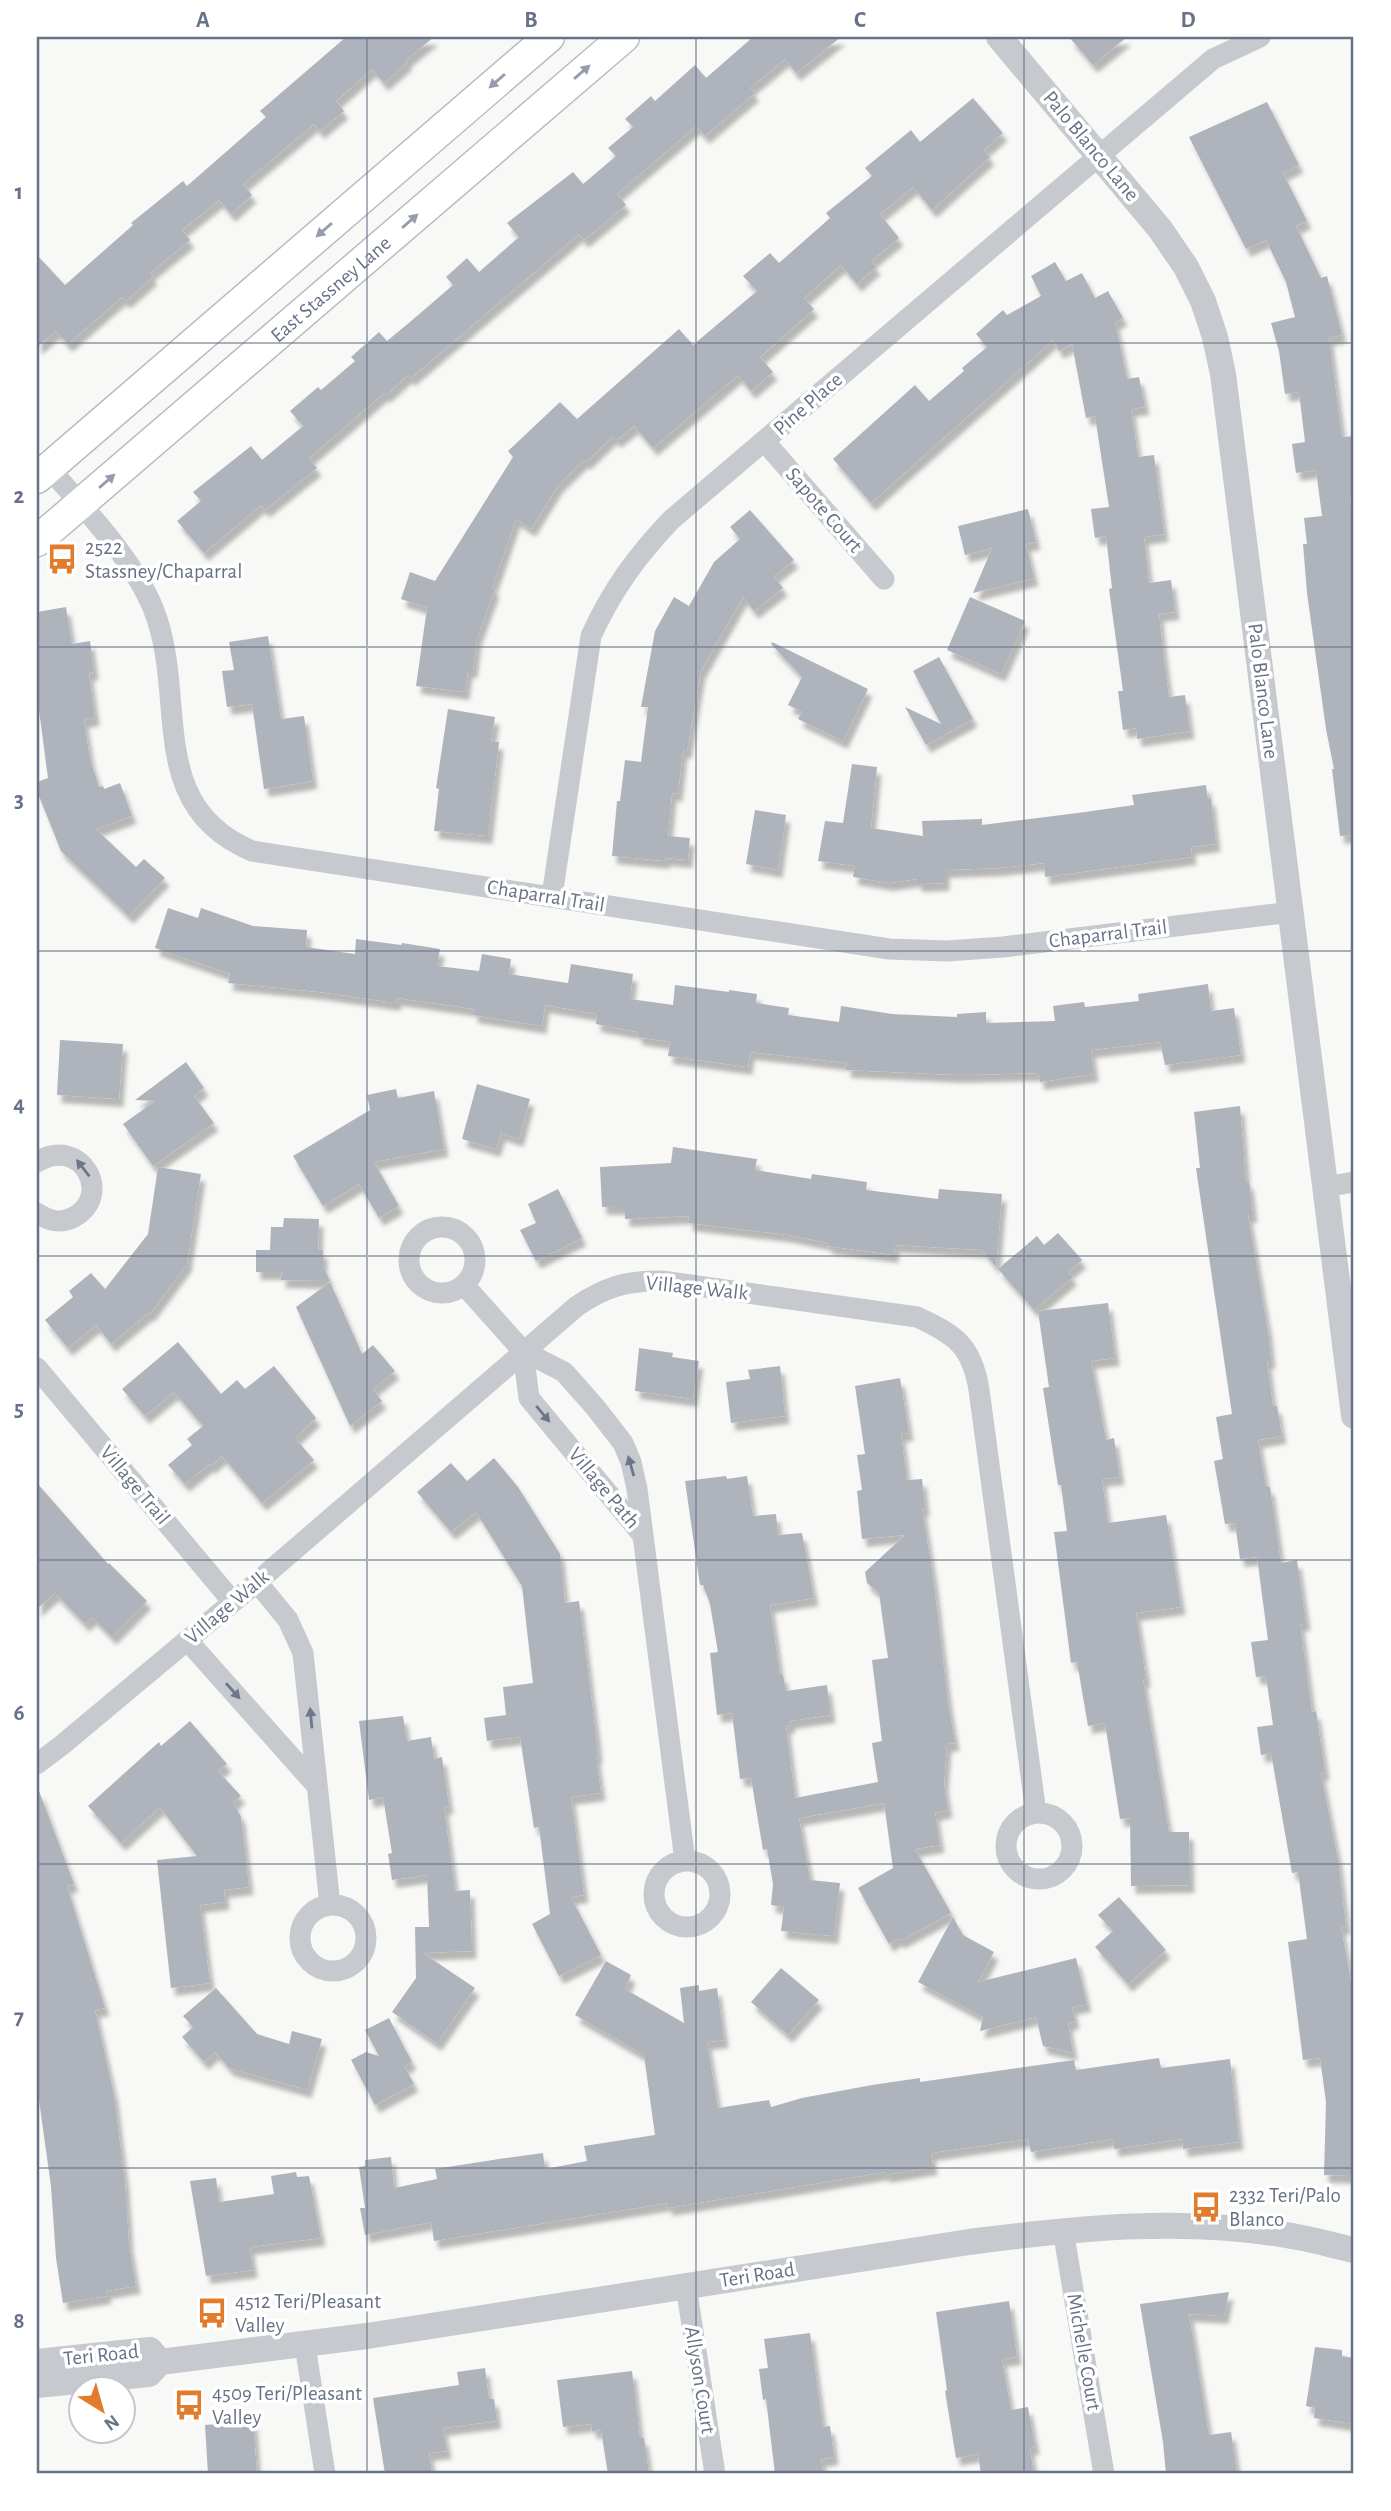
<svg xmlns="http://www.w3.org/2000/svg" width="1391" height="2511" font-family="'Alegreya Sans',sans-serif">
  <style>
    .building { fill: #afb4bc; filter: url(#shadow) }
    .lines { fill: none; stroke-linecap: round; stroke-linejoin: round }
    .secondary-casing { stroke: #b8bcc2; stroke-width: 33 }
    .minor { stroke: #c6c9cd; stroke-width: 21 }
    .tertiary { stroke: #c6c9cd; stroke-width: 26 }
    .secondary { stroke: #fff; stroke-width: 30 }
    .oneway { fill: #959cab }
    .oneway2 { fill: #6d768a }
    .grid { fill: none; stroke: #687287; stroke-width: 2; stroke-opacity: 0.55 }
    .labels { text-anchor: middle; dominant-baseline: central; stroke-width: 7; stroke-linejoin: round; paint-order: stroke }
    .street-label { font-size: 21px; fill: #687287; stroke: #fff }
    .poi-label { font-size: 21px; fill: #687287; stroke: #fff; text-anchor: start }
    .neatline { fill: none; stroke: #687287; stroke-width: 2.5 }
    .grid-label { font-size: 23px; text-anchor: middle; font-weight: bold; fill: #687287 }
  </style>
  <defs>
    <filter id="shadow"><feDropShadow dx="4.5" dy="8" stdDeviation="2" flood-color="#0004"/></filter>
  </defs>
  <rect width="100%" height="100%" fill="#f8f8f6"/>
  <path class="building" d="M346 37H434L406 60 408 62 384 83 372 69 336 101 344 111 320 131 314 124 243 184 252 195 231 214 219 200 182 230 190 240 150 273 153 277 126 301 122 297 68 344 56 331 37 347V255L65 285 133 225 131 223 183 181 187 186 266 117 260 111Z
    M753 37H841L796 73 785 59 750 88 755 93 705 136 696 126 617 194 626 205 584 240 579 234 411 378 408 375 386 395 384 393 309 458 317 468 265 510 261 505 204 553 177 521 201 501 193 492 251 446 262 460 303 426 290 411 318 387 321 390 355 361 351 357 379 332 387 341 410 322 453 285 446 277 467 258 479 272 519 237 507 223 573 172 583 184 616 156 608 148 633 127 625 119 651 96 655 101 695 65 706 78Z
    M1069 37H1127L1093 65Z
    M973 98 1003 133 984 150 990 157 932 210 913 187 880 214 899 238 871 261 876 267 857 284 841 265 804 298 814 309 760 357 773 372 751 391 738 375 653 448 634 426 617 440 613 436 586 462 584 460 559 484 531 529 516 519 492 588 495 589 477 638 473 670H468L465 692 416 686 427 608 401 599 410 572 435 581 513 457 508 451 560 402 577 419 679 329 693 345 757 291 743 276 770 253 779 263 830 218 826 213 872 176 865 168 911 130 920 142Z
    M1267 102 1299 165 1283 173 1307 221 1296 226 1321 278 1327 276 1342 335 1329 338 1342 437 1354 436V497L1350 498 1354 540V835L1340 836 1332 769H1334L1326 729 1307 593 1303 544H1307L1304 518 1322 516 1316 470 1296 473 1292 444 1305 442 1299 392 1285 394 1279 351 1271 323 1295 317 1286 282 1266 240 1246 249 1189 137Z
    M1055 262 1066 281 1082 273 1095 298 1108 291 1123 318 1115 322 1127 379 1139 377 1145 407 1131 409 1138 457 1154 455 1164 534 1144 537 1149 583 1171 580 1175 612 1159 614 1163 651 1169 697 1185 695 1190 731 1137 739 1136 728 1123 730 1118 691H1123L1109 589 1112 588 1106 536 1095 538 1091 509 1109 507 1095 416 1086 418 1072 344 1059 351 1053 340 871 503 833 459 915 385 929 401 964 371 962 368 987 347 976 334 1003 310 1007 315 1041 296 1031 276Z
    M1028 509 1036 542 1026 544 1034 578 973 593 992 548 965 555 958 526Z
    M750 510 794 560 774 576 783 588 754 611 743 597 701 671 687 751 683 750 678 794 672 793 668 836 690 838 688 860 666 858 665 861 612 856 617 801H620L625 760 641 762 648 707H641L655 631 674 597 689 606 714 562 740 539 730 527Z
    M970 597 1025 621 1001 674 947 650Z
    M66 607 72 644 90 641 94 672 89 673 95 718 84 720 90 759 99 787 103 786 104 789 120 783 132 816 96 829 136 867 144 859 165 878 129 916 61 851 37 791V782L48 778 37 695V612Z
    M268 636 281 719 304 716 313 781 264 789 252 704 227 707 222 671 234 670 229 642Z
    M772 642 868 689 843 741 798 719 802 712 788 705 802 677 771 644Z
    M939 657 973 719 926 745 905 707 941 724 913 671Z
    M448 709 495 717 491 741 499 742 488 836 434 831 439 789 436 788Z
    M852 764 877 767 871 828 923 836 922 821 982 819V825L1085 812 1134 805 1132 795 1206 785 1208 799 1211 798 1216 844 1191 847 1192 857 1045 877 1044 863 999 868 945 870V883L917 884V879L889 883 853 877 855 866 818 861 825 821 843 823Z
    M755 810 786 815 778 870 746 864Z
    M168 908 198 918 201 908 253 926 307 930 306 947 355 954 356 939 401 945 402 943 440 949 437 966 479 971 482 954 511 959 509 974 568 983 571 964 633 974 630 999 673 1005 675 985 729 992V990L757 994 756 1003 789 1008 788 1015 839 1022 841 1006 892 1014 957 1017V1014L986 1012V1023L1055 1021 1053 1006 1084 1002 1085 1007 1139 1001 1138 994 1208 984 1211 1011 1234 1008 1241 1055 1165 1065 1160 1042 1091 1050 1094 1074 1040 1082 1038 1073 960 1075 846 1070 847 1063 750 1052 748 1067 668 1056 670 1042 637 1037 638 1032 596 1024 597 1014 545 1005 542 1026 473 1015 474 1009 397 998 396 1003 320 992 228 983 230 974 155 948Z
    M60 1040 123 1044 119 1099 57 1095Z
    M186 1062 204 1088 194 1096 214 1123 153 1166 123 1124 155 1101 135 1100Z
    M477 1084 530 1099 519 1139 501 1133 496 1149 462 1139Z
    M396 1089 398 1098 434 1091 444 1149 374 1162 399 1206 379 1218 359 1184 323 1206 293 1156 370 1110 367 1095Z
    M1240 1106 1246 1182 1249 1181 1253 1215H1248L1268 1331 1271 1361H1267L1273 1406H1277L1282 1436 1258 1440 1266 1487H1270L1281 1563 1297 1560 1306 1623H1300L1312 1712 1316 1711 1325 1772 1321 1773 1338 1860 1346 1926 1341 1927 1354 1997V2176L1324 2175 1326 2102 1320 2058 1303 2060 1288 1942 1307 1939 1298 1872 1292 1873 1271 1753 1261 1755 1257 1727 1273 1725 1266 1676 1256 1677 1251 1642 1268 1640 1257 1557 1240 1559 1235 1523 1225 1524 1214 1461 1223 1459 1216 1417 1232 1414 1196 1168H1200L1194 1112Z
    M673 1147 757 1159 755 1170 811 1179 812 1174 867 1182 866 1190 938 1199 939 1189 1002 1194 996 1267 982 1250 895 1245 894 1255 827 1246 828 1243 789 1235 688 1223 689 1216 625 1219V1207H602L600 1167 671 1163Z
    M158 1167 201 1174 187 1264 150 1314 148 1313 111 1344 96 1325 68 1348 45 1320 73 1297 69 1291 91 1273 105 1289 148 1234Z
    M558 1189 582 1238 536 1261 520 1230 536 1223 528 1204Z
    M284 1218 319 1219 318 1250H323V1266L330 1281 281 1280 282 1272H256V1250H270L271 1227H283Z
    M1058 1233 1082 1260 1068 1272 1073 1277 1034 1310 998 1269 1037 1236 1044 1245Z
    M330 1282 362 1354 373 1345 395 1371 373 1389 382 1401 350 1426 296 1307Z
    M1108 1303 1115 1358 1091 1361 1106 1440 1114 1438 1120 1477 1102 1479 1108 1523 1166 1515 1181 1607 1136 1613 1146 1679 1143 1680 1169 1832H1189L1190 1885 1131 1886 1130 1818 1120 1819 1105 1723 1088 1726 1077 1662 1071 1663 1054 1532 1067 1531 1061 1485H1058L1043 1388 1049 1387 1038 1311Z
    M178 1342 221 1394 237 1380 245 1389 274 1366 316 1418 295 1438 314 1460 262 1503 222 1456 211 1466 209 1464 185 1484 168 1465 192 1445 187 1439 203 1426 174 1392 145 1416 122 1389Z
    M639 1348 673 1353 672 1357 699 1361 693 1399 635 1391Z
    M780 1366 785 1416 731 1423 726 1382 750 1379 748 1370Z
    M900 1378 909 1433 901 1434 907 1480 922 1479 925 1508 922 1509 933 1576 948 1702 955 1743 947 1744 944 1784 948 1810 935 1813 940 1845 915 1849 951 1913 900 1941 898 1938 889 1944 858 1888 893 1868 884 1803 799 1818 810 1880 840 1883 834 1936 781 1931 784 1907 771 1905 773 1884 767 1849 763 1850 751 1778 740 1779 732 1713 717 1715 710 1653 718 1652 710 1604 703 1585H700L685 1481 726 1476 727 1479 747 1476 753 1516 776 1514 778 1535 802 1533 814 1598 770 1605 780 1675H783L786 1691 827 1685 831 1715 790 1721 791 1725 786 1726 795 1798 878 1782 872 1743 882 1741 872 1660 888 1658 879 1593 867 1583 865 1572 905 1535 862 1539 857 1491 862 1490 857 1455 865 1454 855 1386Z
    M494 1458 518 1487 560 1554 565 1603 579 1601 596 1734 598 1756H596L601 1793 571 1797 584 1895 571 1897 601 1955 559 1976 532 1924 550 1914 539 1827 534 1828 520 1737 487 1741 484 1718 506 1715 503 1687 533 1683 522 1586 476 1512 451 1532 417 1492 451 1463 467 1481Z
    M37 1483 108 1564 109 1563 147 1601 112 1637 92 1617 85 1624 55 1593 37 1609Z
    M403 1716 407 1741 431 1737 434 1759 442 1757 449 1806 444 1807 455 1891 470 1890 472 1951 423 1953 475 1988 437 2043 392 2012 416 1978 415 1927H429L427 1875 392 1880 388 1854 392 1853 383 1797 369 1800 359 1721Z
    M190 1721 227 1764 218 1771 241 1796 233 1802 241 1817 249 1887 224 1890 225 1902 200 1905 210 1983 171 1988 157 1860 197 1856 160 1807 121 1843 88 1806 159 1742 161 1746Z
    M37 1791H39L74 1884 67 1886 105 2008 95 2010 114 2095 125 2183 129 2244 136 2286 106 2291 107 2296 63 2303 56 2258 51 2186 37 2086Z
    M1119 1897 1166 1950 1128 1984 1095 1947 1113 1931 1098 1915Z
    M953 1917 963 1935 994 1952 978 1982 1076 1958 1087 2004 1072 2007 1075 2021 1068 2023 1073 2053 1043 2046 1036 2017 980 2031 983 2017 918 1982Z
    M606 1961 631 1975 625 1989 684 2023 680 1988 699 1985V1991L717 1988 724 2040 707 2042 718 2108 769 2100 771 2107 802 2098 872 2085 920 2078V2082L1074 2060 1076 2070 1159 2058 1161 2068 1230 2059 1239 2142 1183 2149 1182 2139 1114 2149 1113 2139 1031 2152 1028 2139 931 2153 933 2167 885 2175V2172L668 2208 667 2203 434 2241 431 2222 365 2235 360 2208H365L359 2167 365 2166V2160L391 2157 394 2188 437 2179 435 2169 499 2159 543 2153 545 2169 587 2161 584 2146 655 2135 644 2055 575 2015Z
    M781 1968 819 2000 788 2035 751 2002Z
    M216 1988 257 2034 289 2044 292 2031 322 2039 307 2090 229 2068 215 2052 204 2062 182 2037 193 2027 183 2016Z
    M389 2018 412 2062 404 2066 414 2084 375 2105 351 2060 366 2052 379 2056 365 2030Z
    M296 2172 297 2177 309 2176 321 2238 250 2247 253 2270 206 2276 190 2181 216 2178 219 2202 274 2194 271 2176Z
    M1229 2292 1224 2316 1189 2314 1209 2435 1231 2432 1237 2474H1166L1163 2442 1140 2304Z
    M1009 2301 1017 2357 1002 2359 1011 2410 1028 2407 1035 2446 1030 2448 1034 2474H981L978 2454 956 2458 945 2391 947 2390 936 2312Z
    M810 2333 823 2427 830 2426 834 2457 821 2459 823 2474H775L766 2399 763 2400 759 2369 768 2368 764 2339Z
    M1315 2347 1342 2350V2356L1354 2358V2424L1314 2418 1315 2408 1306 2406Z
    M485 2368 489 2399H494L497 2421 443 2428 447 2451 429 2453 432 2474H385L373 2398 459 2385 457 2372Z
    M632 2371 640 2438H644L649 2474H608L601 2430 592 2431 591 2424 563 2427 557 2380Z
    M253 2421 257 2474H208L205 2425Z"/>
  <g class="lines">
    <g class="secondary-casing">
      <g id="secondary">
        <path d="M37 478 549 37"/>
        <path id="s1" d="M37 541 624 37"/>
      </g>
    </g>
    <path class="minor" d="M765 442 884 579
      M49 468C84 508 133 559 153 608 189 696 143 805 252 851L889 949 947 951 1003 947 1292 912
      M552 896 591 636C612 590 636 557 671 520L1213 59 1260 37
      M37 1162C81 1135 114 1195 74 1217 60 1224 49 1221 37 1213
      M1325 1187 1354 1182
      M409 1260a33 33 0 1 1 66 0a33 33 0 1 1-66 0Z
      M464 1285 523 1351 564 1372 595 1407 623 1443 631 1462 637 1489 685 1861
      M523 1351 529 1398 641 1533
      M37 1368 233 1602
      M257 1582 288 1620 303 1653 330 1905
      M187 1640 317 1786
      M37 1764 62 1745 257 1582 577 1306C605 1287 628 1280 662 1281L917 1317C956 1335 972 1346 979 1390L1036 1813
      M1006 1846a33 33 0 1 1 66 0a33 33 0 1 1-66 0Z
      M654 1894a33 33 0 1 1 66 0a33 33 0 1 1-66 0Z
      M300 1938a33 33 0 1 1 66 0a33 33 0 1 1-66 0Z
      M1063 2230 1104 2474
      M686 2286 715 2474
      M305 2345 325 2474"/>
    <path class="tertiary" d="M999 37 1160 229 1186 267 1203 301 1215 337 1223 374 1354 1416
      M37 2362 150 2350 160 2362
      M37 2385 149 2374 160 2362 367 2336 969 2242C1077 2228 1188 2216 1297 2237 1316 2240 1335 2246 1354 2250"/>
    <use href="#secondary" class="secondary"/>
  </g>
  <defs><path id="oneway-solid" d="M-6-.8H1V-3.2L6.5 0L1 3.2V.8H-6Z" transform="scale(1.75)"/></defs>
  <g class="oneway">
    <use href="#oneway-solid" transform="translate(582 72) rotate(-41)"/>
    <use href="#oneway-solid" transform="translate(497 81) rotate(139)"/>
    <use href="#oneway-solid" transform="translate(410 221) rotate(-41)"/>
    <use href="#oneway-solid" transform="translate(324 230) rotate(139)"/>
    <use href="#oneway-solid" transform="translate(107 481) rotate(-41)"/>
  </g>
  <g class="oneway2">
    <use href="#oneway-solid" transform="translate(83 1168) rotate(-128)"/>
    <use href="#oneway-solid" transform="translate(543 1414) rotate(50)"/>
    <use href="#oneway-solid" transform="translate(631 1466) rotate(-106)"/>
    <use href="#oneway-solid" transform="translate(233 1691) rotate(48)"/>
    <use href="#oneway-solid" transform="translate(311 1718) rotate(-95)"/>
  </g>
  <path class="grid" d="M367 37V2474M696 37V2474M1024 37V2474M37 343H1354M37 647H1354M37 951H1354M37 1256H1354M37 1560H1354M37 1864H1354M37 2168H1354"/>
  <defs>
    <g id="bus-bare" transform="scale(2.415)"><path d="M-5-6H5V4H4V6H2V4H-2V6H-4V4H-5ZM-3.5-4V0h7V-4ZM-3.5 1.2v1.5H-2V1.2ZM2 1.2v1.5H3.5V1.2Z" fill="#e27c2c" stroke="#fff" stroke-width="2.5" paint-order="stroke"/></g>
  </defs>
  <g fill-rule="evenodd">
    <use href="#bus-bare" x="62" y="559"/>
    <use href="#bus-bare" x="1206" y="2207"/>
    <use href="#bus-bare" x="212" y="2313"/>
    <use href="#bus-bare" x="189" y="2405"/>
  </g>
  <g class="labels">
    <g class="street-label">
      <text transform="translate(1091 146) rotate(50)">Palo Blanco Lane</text>
      <text stroke="none"><textPath href="#s1" startOffset="387">East Stassney Lane</textPath></text>
      <text transform="translate(808 404) rotate(-41)">Pine Place</text>
      <text transform="translate(824 510) rotate(49)">Sapote Court</text>
      <text transform="translate(1263 691) rotate(83)">Palo Blanco Lane</text>
      <text transform="translate(546 896) rotate(9)">Chaparral Trail</text>
      <text transform="translate(1108 934) rotate(-7)">Chaparral Trail</text>
      <text transform="translate(697 1288) rotate(6)">Village Walk</text>
      <text transform="translate(135 1485) rotate(50)">Village Trail</text>
      <text transform="translate(604 1488) rotate(50)">Village Path</text>
      <text transform="translate(227 1607) rotate(-40)">Village Walk</text>
      <text transform="translate(757 2275) rotate(-9)">Teri Road</text>
      <text transform="translate(1084 2352) rotate(80)">Michelle Court</text>
      <text transform="translate(101 2355) rotate(-6)">Teri Road</text>
      <text transform="translate(700 2380) rotate(81)">Allyson Court</text>
    </g>
    <g class="poi-label">
      <text x="85" y="547">2522<tspan x="85" dy="24">Stassney/Chaparral</tspan></text>
      <text x="1229" y="2195">2332 Teri/Palo<tspan x="1229" dy="24">Blanco</tspan></text>
      <text x="235" y="2301">4512 Teri/Pleasant<tspan x="235" dy="24">Valley</tspan></text>
      <text x="212" y="2393">4509 Teri/Pleasant<tspan x="212" dy="24">Valley</tspan></text>
    </g>
  </g>
  <rect width="1391" height="2511" fill="none" stroke="#ffffff" stroke-width="77"/>
  <g transform="translate(102 2410) rotate(143)"><circle r="33" fill="#ffffff" stroke="#c3c7cf" stroke-width="2"/>
  <path d="M0-5L12 26L0 18L-12 26Z" fill="#e27c2c"/>
  <text y="-10" font-size="19" font-weight="bold" text-anchor="middle" fill="#687287">N</text>
  </g>
  <rect x="38" y="38" width="1314" height="2434" class="neatline"/>
  <g class="grid-label">
    <text x="203" y="27">A</text>
    <text x="531" y="27">B</text>
    <text x="860" y="27">C</text>
    <text x="1188" y="27">D</text>
    <text x="19" y="199">1</text>
    <text x="19" y="503">2</text>
    <text x="19" y="807">3</text>
    <text x="19" y="1111">4</text>
    <text x="19" y="1416">5</text>
    <text x="19" y="1720">6</text>
    <text x="19" y="2024">7</text>
    <text x="19" y="2328">8</text>
  </g>
</svg>
